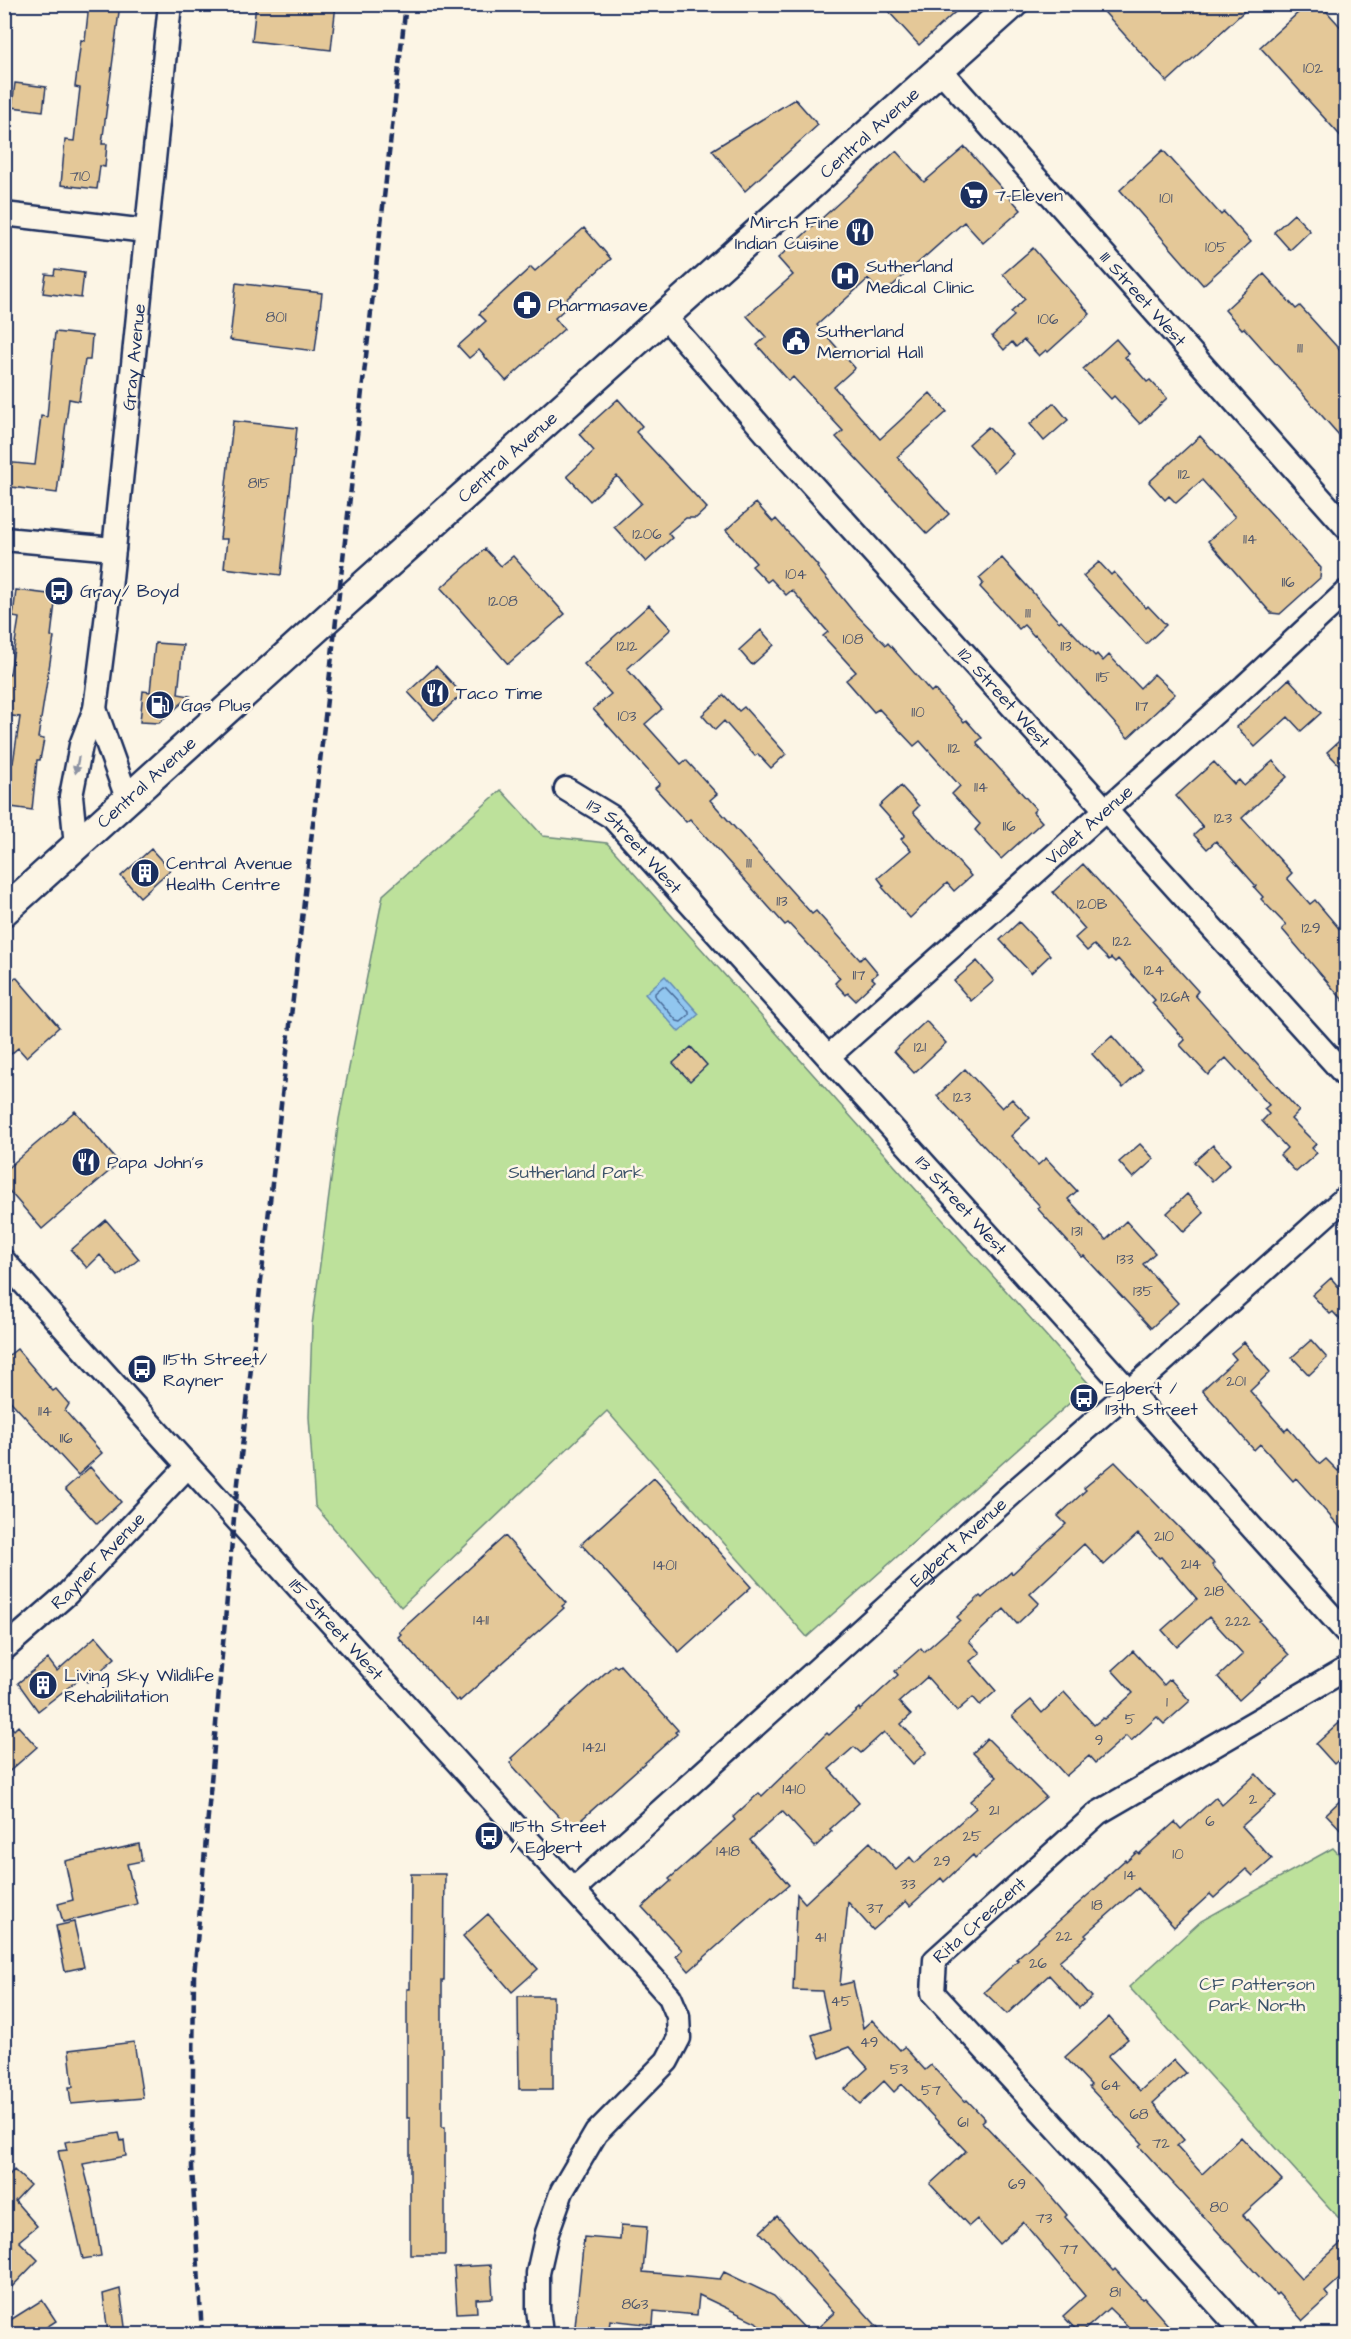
<svg xmlns="http://www.w3.org/2000/svg" width="1351" height="2339" font-family="'Architects Daughter',sans-serif">
  <style>
    .green { fill: #bde19b; stroke: #6c887c; stroke-width: 1.5 }
    .water { fill: #91c6ef; stroke: #628ab5; stroke-width: 1.5 }
    .lines { fill: none; stroke-linecap: round; stroke-linejoin: round }
    .shore { stroke: #4a6b98; stroke-width: 1.5 }
    .building { fill: #e4c898; stroke: #1b2f5e; stroke-width: 1.5 }
    .minor-casing { stroke: #1b2f5e; stroke-width: 27 }
    .major-casing { stroke: #1b2f5e; stroke-width: 33 }
    .minor { stroke: #fcf5e5; stroke-width: 22 }
    .major { stroke: #fcf5e5; stroke-width: 28 }
    .rail { stroke: #1b2f5e; stroke-width: 4.5; stroke-dasharray: 9 4.5; stroke-linecap: butt }
    .oneway { fill: #8c92a2 }
    .labels { text-anchor: middle; dominant-baseline: central; stroke-width: 5; stroke-linejoin: round; paint-order: stroke }
    .number-label { font-size: 15px; fill: #4d556c }
    .street-label { font-size: 18px; fill: #1b2f5e; stroke: #fcf5e5 }
    .poi-label { font-size: 18px; fill: #1b2f5e; stroke: #fcf5e5; text-anchor: start }
    .park-label { font-size: 18px; fill: #3b536a; stroke: #fcf5e5 }
  </style>
  <rect width="100%" height="100%" fill="#fcf5e5"/>
  <filter id="ink" filterUnits="userSpaceOnUse"><feTurbulence type="fractalNoise" baseFrequency=".0167" numOctaves="2"/><feDisplacementMap in="SourceGraphic" scale="12" xChannelSelector="R" yChannelSelector="G"/><feConvolveMatrix kernelMatrix="1 2 1 2 8 2 1 2 1" color-interpolation-filters="sRGB"/></filter>
  <g filter="url(#ink)">
    <path class="green" d="M501 790 543 836 607 843 1090 1385 807 1637 607 1411 401 1607 315 1506 309 1417 312 1325 339 1119 383 895Z
      M1333 1848 1346 1862V2226L1129 1987 1201 1921Z"/>
    <path class="water" d="M665 976 699 1014 679 1032 645 994Z"/>
    <g class="lines">
      <path class="shore" d="M663 986 666 987 689 1012V1015L681 1022 677 1021 655 996V993Z"/>
    </g>
    <path class="building" d="M89 4H120L102 144H107L105 167 100 166 97 189 61 185 65 140 74 141 80 88 75 87 81 40 85 41Z
      M256 4H336L331 50 252 41Z
      M898 4H964L919 45 889 12Z
      M1097 4H1252L1167 82Z
      M1308 4H1320L1347 34V143L1260 47Z
      M15 83 46 87 43 111 12 107Z
      M795 99 818 125 745 191 712 150Z
      M965 147 1021 210 983 243 964 222 882 295 868 279 817 325 855 368 834 387 880 439 930 393 947 412 897 457 949 514 927 534 836 437 843 431 793 377 789 381 757 345 766 337 747 316 793 275 778 258 896 151 924 182Z
      M1163 150 1221 215 1224 212 1251 242 1203 285 1120 190Z
      M1294 214 1310 231 1290 250 1274 232Z
      M584 228 611 259 563 302 567 307 555 318 564 329 506 381 479 350 469 358 458 346 486 321 479 314 531 267 535 271Z
      M1033 248 1090 314 1048 352 1046 350 1039 356 1024 340 1016 347 1012 342 1004 350 992 336 1014 316 1011 312 1025 299 1003 274Z
      M55 269 84 273 81 298 43 293 46 274 54 275Z
      M1264 274 1296 309 1300 306 1347 358V444L1244 328 1242 329 1225 310Z
      M236 283 322 293 315 351 230 340Z
      M55 332 92 336 90 360H85L79 401 69 399 57 493 4 486V462L35 465 41 416 47 417Z
      M1116 339 1129 354 1125 357 1147 382 1150 380 1167 398 1140 424 1114 396 1111 399 1083 369Z
      M618 399 642 426 636 432 707 508 696 518H686L668 533 672 538 646 562 614 527 641 503 617 476 590 501 567 476 594 451 579 434Z
      M1054 403 1068 420 1044 441 1030 424Z
      M233 421 297 428 281 575 224 568 227 539H220Z
      M988 427 1013 454 994 472 969 444Z
      M1200 436 1321 568 1320 578 1280 614 1271 613 1208 541 1235 517 1202 480 1176 503 1169 496 1165 500 1149 482Z
      M756 503 773 522 776 519 818 566 817 567 852 610 886 645 888 643 931 692 934 689 964 722 966 720 982 738 977 742 978 745 1036 809 1033 812 1042 822 1001 859 975 830 980 824 952 794 960 786 920 741 914 746 879 709 874 712 846 680 856 672 823 636 828 632 792 590 786 595 771 579 767 582 752 566 756 563 726 530Z
      M485 549 501 566 513 556 565 614 508 664 441 588Z
      M1002 558 1059 622 1061 620 1095 656 1097 654 1103 661 1109 655 1140 688 1154 674 1175 694 1128 738 1035 635 1034 636 1024 625 1019 629 980 587 983 583 979 578Z
      M1099 562 1111 575 1114 572 1146 608 1148 606 1166 625 1146 644 1083 576Z
      M16 590 56 595 51 636 54 637 38 738 44 739 40 760H37L32 810 4 806V762L13 763 20 717 4 715V674H10L19 618 13 617Z
      M649 605 671 629 627 669 662 709 645 724 681 764 686 760 717 794 710 800 812 914 816 911 860 960 864 956 878 973 872 978 875 981 855 1000 848 993 846 995 835 983 840 978 788 923 785 925 690 819 686 822 655 788 660 784 593 709 611 694 584 664Z
      M761 630 774 645 752 665 739 650Z
      M155 643 183 645 178 694 190 696 159 723 140 722 143 691 150 692Z
      M436 666 462 694 434 720 408 692Z
      M1289 679 1321 713 1301 731 1288 717 1255 747 1237 727Z
      M724 695 739 711 744 707 786 754 771 768 758 754 755 756 724 721 715 730 702 715Z
      M1347 734V773L1327 752Z
      M1273 761 1287 777 1242 818 1292 873 1287 878 1310 904 1315 900 1347 938V1005L1282 929 1286 925 1261 899 1263 897 1254 887 1256 886 1216 841 1207 849 1194 835 1203 827 1176 796 1214 762 1234 784 1239 780 1244 786Z
      M901 786 919 806 913 812 971 876 954 891 947 883 910 918 882 887 884 886 878 878 911 850 901 839 905 835 879 806Z
      M151 849 170 870 140 897 121 876Z
      M1083 864 1198 991 1195 995 1299 1111 1291 1119 1316 1144 1312 1148 1317 1153 1296 1172 1280 1155 1287 1148 1262 1121 1269 1114 1264 1109 1269 1105 1226 1058 1208 1075 1180 1045 1185 1040 1152 1003 1155 1000 1118 959 1115 962 1111 958 1109 960 1094 945 1087 951 1075 938 1085 929 1053 892Z
      M1019 922 1050 955 1031 973 1000 940Z
      M977 961 994 981 971 1001 954 981Z
      M16 977 59 1027 26 1057 18 1048 4 1060V987Z
      M926 1021 946 1043 914 1073 894 1051Z
      M1112 1036 1142 1070 1123 1088 1092 1054Z
      M691 1047 707 1065 690 1081 673 1063Z
      M965 1069 1002 1108 1012 1099 1030 1118 1011 1136 1038 1165 1046 1158 1061 1174 1077 1191 1068 1199 1106 1240 1126 1221 1155 1253 1143 1264 1178 1303 1151 1328 1084 1256 1082 1257 1037 1208 1040 1206 937 1096Z
      M75 1111 119 1163 42 1229 4 1185V1171Z
      M1140 1144 1154 1159 1133 1178 1119 1162Z
      M1213 1145 1230 1164 1212 1181 1194 1162Z
      M1187 1194 1204 1213 1184 1232 1167 1213Z
      M106 1220 139 1259 118 1276 100 1255 87 1268 71 1250Z
      M1331 1278 1347 1297V1327L1333 1312 1330 1314 1312 1295Z
      M1311 1340 1327 1358 1309 1375 1292 1357Z
      M1244 1342 1270 1372 1250 1391 1285 1431 1288 1428 1320 1464 1326 1459 1338 1471 1347 1463V1535L1296 1478 1293 1481 1260 1444 1254 1450 1202 1390 1236 1359 1231 1353Z
      M17 1349 51 1389 53 1391 56 1389 69 1404 65 1411 102 1453 78 1475 4 1394V1359Z
      M1115 1462 1214 1563 1212 1565 1261 1620 1259 1621 1289 1655 1239 1700 1218 1677 1243 1654 1209 1617 1177 1647 1162 1630 1197 1599 1161 1557 1159 1558 1138 1534 1104 1565 1084 1544 1030 1594 1039 1603 1017 1624 1004 1609 969 1641 980 1653 970 1661 996 1691 980 1705 973 1697 957 1711 927 1677 899 1702 911 1715 901 1724 927 1752 913 1764 884 1732 861 1753 854 1747 829 1769 859 1803 830 1829 832 1831 815 1847 782 1811 750 1840 789 1885 773 1898 772 1897 689 1971 676 1956 682 1950 642 1907 671 1881 669 1879 735 1820 733 1817 759 1793 762 1796 827 1733 829 1735 859 1708 860 1710 898 1675 895 1671 921 1648 924 1652 960 1620 957 1617 980 1596 982 1598 1011 1572 1012 1574 1066 1524 1058 1516 1086 1490 1084 1488Z
      M90 1467 121 1502 97 1524 65 1489Z
      M654 1478 751 1587 679 1652 581 1544Z
      M505 1536 566 1603 562 1606 564 1608 460 1701 459 1699 456 1701 398 1637 401 1634 399 1632Z
      M96 1636 115 1658 88 1682 83 1676 38 1711 18 1683 48 1659 57 1671Z
      M1133 1651 1164 1685 1170 1679 1190 1701 1164 1724 1157 1717 1131 1741 1126 1736 1095 1763 1089 1756 1066 1776 1012 1716 1031 1700 1042 1713 1064 1692 1094 1725 1103 1718 1104 1719 1133 1693 1112 1670Z
      M614 1665 617 1667 620 1665 678 1730 675 1732 677 1734 573 1827 569 1828 510 1763 513 1760 511 1758Z
      M1347 1716V1752L1334 1764 1316 1744Z
      M4 1719 14 1730 18 1726 37 1747 4 1776Z
      M987 1738 1046 1797 975 1858 973 1855 944 1882 941 1878 910 1906 906 1901 873 1930 848 1902 840 1985 853 1982 863 2028 872 2020 900 2050 904 2047 925 2070 931 2065 965 2102 967 2100 985 2119 982 2122 1039 2182 1067 2215 1065 2217 1113 2271 1115 2269 1142 2299 1144 2298 1176 2334H1136L1109 2308 1080 2334 1063 2316 1085 2296 1023 2222 999 2244 977 2219 969 2226 930 2184 966 2151 902 2084 894 2092 884 2081 860 2104 845 2089 868 2068 849 2047 820 2058 812 2035 830 2029 822 1991 793 1990 797 1894 805 1903 870 1842 896 1870 910 1857 915 1863 976 1808 970 1801 997 1777 973 1753Z
      M1256 1774 1276 1796 1242 1826 1272 1859 1253 1876 1246 1869 1214 1898 1210 1894 1174 1927 1138 1888 1085 1935 1087 1937 1059 1961 1092 1997 1079 2008 1049 1975 1007 2014 984 1992 1018 1960 1016 1959 1106 1879 1105 1878 1125 1860 1126 1862 1137 1852 1139 1854 1175 1822 1181 1829 1216 1797 1222 1805Z
      M1347 1794V1836L1326 1814Z
      M139 1844 142 1861 127 1864 137 1904 63 1922 58 1904 73 1900 65 1861Z
      M411 1874H445L444 1980H442V2127H445V2255H410V2118H407V1989H410Z
      M488 1914 538 1969 512 1992 463 1936Z
      M74 1922 84 1967 65 1971 56 1926Z
      M518 1996H553V2089H519Z
      M1109 2017 1128 2039 1108 2056 1140 2091 1174 2060 1186 2073 1153 2103 1184 2140 1177 2146 1202 2174 1241 2137 1282 2180 1243 2215 1301 2279 1347 2238V2272L1325 2292 1329 2297 1303 2321 1278 2293 1276 2295 1139 2146 1142 2143 1089 2087 1091 2085 1065 2057Z
      M134 2042 143 2098 71 2104 69 2087H73L69 2050Z
      M119 2133 121 2141 124 2140 126 2156 83 2164 92 2199 101 2256 83 2259 58 2151 67 2150 65 2142Z
      M14 2170 30 2185 15 2201 37 2226 19 2241 38 2260 4 2295V2180Z
      M777 2216 814 2257 884 2334H811L834 2313 760 2232Z
      M621 2225 647 2227 643 2272 720 2279 724 2272 774 2296 810 2334H768L756 2322 699 2295 697 2315 654 2311 653 2325 610 2320 609 2330 575 2327 584 2237 620 2240Z
      M491 2265 493 2298 476 2299 477 2312 457 2313 454 2267Z
      M120 2289 126 2334H108L103 2294Z
      M42 2300 56 2321 36 2334H4V2324Z"/>
    <g class="lines">
      <g class="minor-casing">
        <g id="minor">
          <path id="s1" d="M940 70 1346 527"/>
          <path d="M4 214 146 231"/>
          <path id="s2" d="M665 317 785 455 1346 1076"/>
          <path d="M4 539 114 549"/>
          <path d="M95 709 127 798"/>
          <path id="s3" d="M566 789 612 817 1346 1632"/>
          <path id="s4" d="M76 845 71 796 81 745 95 709 109 598 170 4"/>
          <path id="s5" d="M829 1056 1245 686 1346 592"/>
          <path id="s6" d="M4 1261C224 1508 449 1751 670 1997L678 2016 679 2038 667 2061 596 2133 562 2191 547 2233 538 2273V2309L541 2334"/>
          <path id="s7" d="M4 1649 67 1594 188 1466"/>
          <path id="s8" d="M573 1890 1016 1490 1151 1372 1346 1197"/>
          <path id="s9" d="M1245 2334 933 1993 935 1960 1098 1813 1346 1669"/>
        </g>
      </g>
      <g class="major-casing">
        <g id="major">
          <path id="s10" d="M4 911 351 597 1013 4"/>
        </g>
      </g>
      <use href="#minor" class="minor"/>
      <use href="#major" class="major"/>
      <path class="rail" d="M202 2334 192 2167 194 1976 234 1518 406 4"/>
    </g>
    <defs><path id="oneway-solid" d="M-6-.8H1V-3.2L6.5 0L1 3.2V.8H-6Z" transform="scale(1.5)"/></defs>
    <use class="oneway" href="#oneway-solid" transform="translate(77 765) rotate(101)"/>
  </g>
  <defs>
    <g id="supermarket-disc" transform="scale(1.5)"><circle r="9.5" fill="#1b2f5e" stroke="#fcf5e5"/><path d="M-6-5.5h2.5l.6 2H6L4.5 2H-2.5L-4.4-4H-6ZM-1.5 3.2a1.3 1.3 0 1 0 .1 0ZM3 3.2a1.3 1.3 0 1 0 .1 0Z" fill="#fff"/></g>
    <g id="restaurant-disc" transform="scale(1.5)"><circle r="9.5" fill="#1b2f5e" stroke="#fcf5e5"/><path d="M-5-6h1v4h1v-4h1v4h1v-4h1v5L-1.5 .5V6h-2V.5L-5-1ZM5-6V6H3V1.5H1.5Q1.5-4 5-6Z" fill="#fff"/></g>
    <g id="hospital-disc" transform="scale(1.5)"><circle r="9.5" fill="#1b2f5e" stroke="#fcf5e5"/><path d="M-5-5h3v3.5h4V-5h3V5h-3V1.5h-4V5h-3Z" fill="#fff"/></g>
    <g id="pharmacy-disc" transform="scale(1.5)"><circle r="9.5" fill="#1b2f5e" stroke="#fcf5e5"/><path d="M-2-6h4v4h4v4h-4v4h-4v-4h-4v-4h4Z" fill="#fff"/></g>
    <g id="civic-disc" transform="scale(1.5)"><circle r="9.5" fill="#1b2f5e" stroke="#fcf5e5"/><path d="M-.6-6.5H3V-4.5H.6V-3L4-1V1h2V6H-6V1h2V-1L-.6-3ZM-1.2 2.5V6h2.4V2.5Z" fill="#fff"/></g>
    <g id="bus-disc" transform="scale(1.5)"><circle r="9.5" fill="#1b2f5e" stroke="#fcf5e5"/><path d="M-5-6H5V4H4V6H2V4H-2V6H-4V4H-5ZM-3.5-4V0h7V-4ZM-3.5 1.2v1.5H-2V1.2ZM2 1.2v1.5H3.5V1.2Z" fill="#fff"/></g>
    <g id="fuel-disc" transform="scale(1.5)"><circle r="9.5" fill="#1b2f5e" stroke="#fcf5e5"/><path d="M-5.5-6h7V0h2V4h1.3V-2.5L3-4.5l.8-.8L6-3V5H2.5V1h-1V6h-7ZM-4.2-4.7v3.2H.2V-4.7Z" fill="#fff"/></g>
    <g id="building-disc" transform="scale(1.5)"><circle r="9.5" fill="#1b2f5e" stroke="#fcf5e5"/><path d="M-4-6H4V6H1V3H-1V6H-4ZM-2.5-4.3h1.7v1.8h-1.7ZM.8-4.3h1.7v1.8H.8ZM-2.5-1h1.7V.8h-1.7ZM.8-1h1.7V.8H.8Z" fill="#fff"/></g>
  </defs>
  <g fill-rule="evenodd">
    <use href="#supermarket-disc" x="974" y="195"/>
    <use href="#restaurant-disc" x="860" y="232"/>
    <use href="#hospital-disc" x="845" y="276"/>
    <use href="#pharmacy-disc" x="527" y="305"/>
    <use href="#civic-disc" x="796" y="341"/>
    <use href="#bus-disc" x="59" y="591"/>
    <use href="#restaurant-disc" x="435" y="693"/>
    <use href="#fuel-disc" x="160" y="705"/>
    <use href="#building-disc" x="145" y="873"/>
    <use href="#restaurant-disc" x="86" y="1162"/>
    <use href="#bus-disc" x="142" y="1369"/>
    <use href="#bus-disc" x="1084" y="1398"/>
    <use href="#building-disc" x="43" y="1685"/>
    <use href="#bus-disc" x="489" y="1836"/>
  </g>
  <g class="labels">
    <g class="number-label">
      <text x="1313" y="68">102</text>
      <text x="80" y="176">710</text>
      <text x="1166" y="198">101</text>
      <text x="1216" y="247">105</text>
      <text x="276" y="317">801</text>
      <text x="1048" y="319">106</text>
      <text x="1300" y="348">111</text>
      <text x="1184" y="474">112</text>
      <text x="259" y="483">815</text>
      <text x="647" y="534">1206</text>
      <text x="1250" y="539">114</text>
      <text x="796" y="574">104</text>
      <text x="1288" y="582">116</text>
      <text x="503" y="601">1208</text>
      <text x="1028" y="613">111</text>
      <text x="853" y="639">108</text>
      <text x="627" y="646">1212</text>
      <text x="1066" y="646">113</text>
      <text x="1103" y="677">115</text>
      <text x="1142" y="706">117</text>
      <text x="918" y="712">110</text>
      <text x="627" y="716">103</text>
      <text x="954" y="748">112</text>
      <text x="981" y="787">114</text>
      <text x="1223" y="818">123</text>
      <text x="1009" y="826">116</text>
      <text x="749" y="863">111</text>
      <text x="782" y="901">113</text>
      <text x="1092" y="904">120B</text>
      <text x="1311" y="928">129</text>
      <text x="1122" y="941">122</text>
      <text x="1154" y="970">124</text>
      <text x="859" y="975">117</text>
      <text x="1175" y="997">126A</text>
      <text x="920" y="1047">121</text>
      <text x="962" y="1097">123</text>
      <text x="1077" y="1231">131</text>
      <text x="1125" y="1259">133</text>
      <text x="1143" y="1291">135</text>
      <text x="1236" y="1381">201</text>
      <text x="45" y="1411">114</text>
      <text x="66" y="1438">116</text>
      <text x="1164" y="1536">210</text>
      <text x="1191" y="1564">214</text>
      <text x="665" y="1565">1401</text>
      <text x="1214" y="1591">218</text>
      <text x="481" y="1620">1411</text>
      <text x="1238" y="1621">222</text>
      <text x="1167" y="1702">1</text>
      <text x="1130" y="1719">5</text>
      <text x="1099" y="1740">9</text>
      <text x="594" y="1747">1421</text>
      <text x="794" y="1789">1410</text>
      <text x="1253" y="1799">2</text>
      <text x="994" y="1810">21</text>
      <text x="1210" y="1821">6</text>
      <text x="972" y="1836">25</text>
      <text x="728" y="1851">1418</text>
      <text x="1178" y="1854">10</text>
      <text x="942" y="1861">29</text>
      <text x="1130" y="1875">14</text>
      <text x="908" y="1884">33</text>
      <text x="1097" y="1905">18</text>
      <text x="875" y="1908">37</text>
      <text x="1064" y="1936">22</text>
      <text x="820" y="1937">41</text>
      <text x="1038" y="1963">26</text>
      <text x="841" y="2001">45</text>
      <text x="869" y="2042">49</text>
      <text x="899" y="2069">53</text>
      <text x="1111" y="2085">64</text>
      <text x="931" y="2090">57</text>
      <text x="1139" y="2114">68</text>
      <text x="963" y="2122">61</text>
      <text x="1161" y="2143">72</text>
      <text x="1017" y="2184">69</text>
      <text x="1219" y="2207">80</text>
      <text x="1044" y="2218">73</text>
      <text x="1069" y="2249">77</text>
      <text x="1115" y="2292">81</text>
      <text x="635" y="2304">863</text>
    </g>
    <g class="street-label">
      <text stroke="none"><textPath href="#s10" startOffset="1164">Central Avenue</textPath></text>
      <text stroke="none"><textPath href="#s1" startOffset="306">111 Street West</textPath></text>
      <text stroke="none"><textPath href="#s4" startOffset="494">Gray Avenue</textPath></text>
      <text stroke="none"><textPath href="#s10" startOffset="678">Central Avenue</textPath></text>
      <text stroke="none"><textPath href="#s2" startOffset="510">112 Street West</textPath></text>
      <text stroke="none"><textPath href="#s10" startOffset="192">Central Avenue</textPath></text>
      <text stroke="none"><textPath href="#s5" startOffset="348">Violet Avenue</textPath></text>
      <text stroke="none"><textPath href="#s3" startOffset="90">113 Street West</textPath></text>
      <text stroke="none"><textPath href="#s3" startOffset="576">113 Street West</textPath></text>
      <text stroke="none"><textPath href="#s8" startOffset="519">Egbert Avenue</textPath></text>
      <text stroke="none"><textPath href="#s7" startOffset="129">Rayner Avenue</textPath></text>
      <text stroke="none"><textPath href="#s6" startOffset="496">115 Street West</textPath></text>
      <text stroke="none"><textPath href="#s9" startOffset="555">Rita Crescent</textPath></text>
    </g>
    <g class="poi-label">
      <text x="995" y="195">7-Eleven</text>
      <text x="839" y="222" text-anchor="end">Mirch Fine<tspan x="839" dy="21">Indian Cuisine</tspan></text>
      <text x="866" y="266">Sutherland<tspan x="866" dy="21">Medical Clinic</tspan></text>
      <text x="548" y="305">Pharmasave</text>
      <text x="817" y="331">Sutherland<tspan x="817" dy="21">Memorial Hall</tspan></text>
      <text x="80" y="591">Gray/ Boyd</text>
      <text x="456" y="693">Taco Time</text>
      <text x="181" y="705">Gas Plus</text>
      <text x="166" y="863">Central Avenue<tspan x="166" dy="21">Health Centre</tspan></text>
      <text x="107" y="1162">Papa John's</text>
      <text x="163" y="1359">115th Street/<tspan x="163" dy="21">Rayner</tspan></text>
      <text x="1105" y="1388">Egbert /<tspan x="1105" dy="21">113th Street</tspan></text>
      <text x="64" y="1675">Living Sky Wildlife<tspan x="64" dy="21">Rehabilitation</tspan></text>
      <text x="510" y="1826">115th Street<tspan x="510" dy="21">/ Egbert</tspan></text>
    </g>
    <g class="park-label">
      <text x="576" y="1172">Sutherland Park</text>
      <text x="1257" y="1984">CF Patterson<tspan x="1257" dy="21">Park North</tspan></text>
    </g>
  </g>
  <rect width="1351" height="2339" fill="none" stroke="#fcf5e5" stroke-width="24"/>
  <rect x="12" y="12" width="1327" height="2315" fill="none" stroke="#1b2f5e" stroke-width="2" filter="url(#ink)"/>
</svg>
